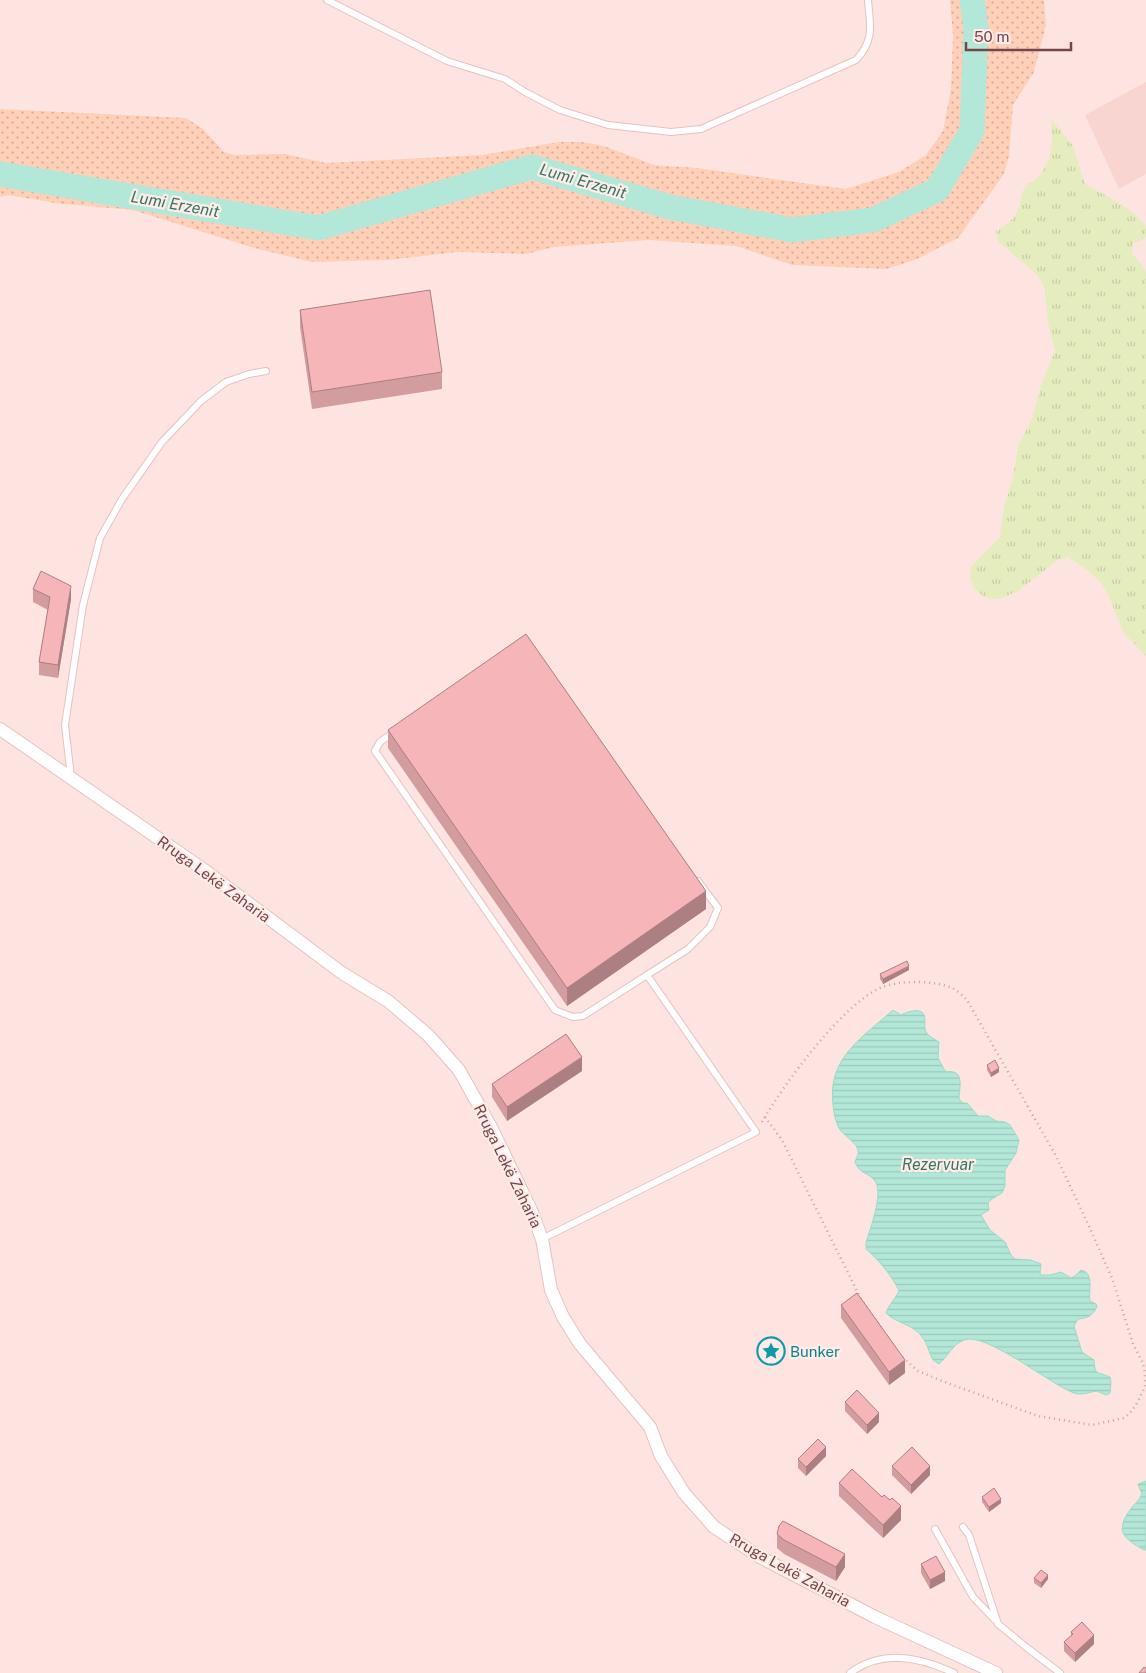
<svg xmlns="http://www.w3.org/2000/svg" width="1146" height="1673" font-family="'Public Sans',sans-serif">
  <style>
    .residential { fill: #f8d5d0 }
    .grass { fill: url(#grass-tufts) }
    .sand { fill: url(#sand-dots) }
    .water { fill: url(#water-rules); stroke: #98dbc7 }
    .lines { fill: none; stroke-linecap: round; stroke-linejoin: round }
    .river { stroke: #b3e8d8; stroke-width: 25 }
    .service-casing { stroke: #e7c1c0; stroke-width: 8 }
    .minor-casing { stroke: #e7c1c0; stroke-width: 14 }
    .path { stroke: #da999d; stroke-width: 2.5; stroke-dasharray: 1 4; stroke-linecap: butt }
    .service { stroke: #fff; stroke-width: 6 }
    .minor { stroke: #fff; stroke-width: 12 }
    .wall { fill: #d39c9f }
    .shaded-wall { fill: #ac7f82 }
    .building { fill: #f5b5b9; stroke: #ac7f82 }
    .labels { text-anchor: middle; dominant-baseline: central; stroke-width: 4.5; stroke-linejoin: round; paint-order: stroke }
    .street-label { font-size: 15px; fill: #76454a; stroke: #ffebe7 }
    .culture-label { font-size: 15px; fill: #0d838f; stroke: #ffebe7; text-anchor: start }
    .water-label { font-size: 16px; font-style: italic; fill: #357664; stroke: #ffebe7 }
  </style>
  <defs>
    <pattern id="grass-tufts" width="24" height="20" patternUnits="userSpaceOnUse" patternTransform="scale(1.25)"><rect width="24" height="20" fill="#e5ecbd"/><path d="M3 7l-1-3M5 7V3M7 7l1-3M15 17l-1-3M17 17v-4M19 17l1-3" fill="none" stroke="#c8cca4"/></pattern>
    <pattern id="sand-dots" width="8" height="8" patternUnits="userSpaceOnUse" patternTransform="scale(1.25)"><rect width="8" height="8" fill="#ffcfb8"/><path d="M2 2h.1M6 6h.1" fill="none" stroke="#d3aa98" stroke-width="1.8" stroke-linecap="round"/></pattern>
    <pattern id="water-rules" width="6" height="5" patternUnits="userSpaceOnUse" patternTransform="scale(1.25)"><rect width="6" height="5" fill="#b3e8d8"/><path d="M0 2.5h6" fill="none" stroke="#9dc8bb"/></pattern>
  </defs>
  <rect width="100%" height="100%" fill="#fee4e0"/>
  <path class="residential" d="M1146 82V174L1119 189 1085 115Z"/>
  <path class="grass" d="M1051 120 1060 129 1073 146 1085 184C1099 192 1142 213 1146 228 1146 231 1146 234 1146 236L1143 240 1133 243 1132 253 1145 269 1146 273V656L1124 633 1107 592 1101 583 1087 570 1068 557 1058 560 1018 591 999 599 988 598 980 594 973 587 970 576 971 567 978 559 1000 537 1004 507 1013 477 1018 446 1032 419 1043 380 1055 351 1048 322 1045 290 1042 282 1036 274 998 241 996 231C1004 226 1014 220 1018 210 1021 204 1020 197 1023 191 1026 183 1034 182 1039 176 1053 161 1053 139 1051 120Z"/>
  <path class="sand" d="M950 0H1044L1046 25 1034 72 1013 105 1009 156 1004 174 958 238 915 260 886 269 792 265 736 246 649 240 554 247 526 254 457 252 388 260 312 262 254 248 133 210 55 203 8 195 0 197V109L186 118 203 129 224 152 234 155 285 154 326 163 482 155 559 142H582L604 146 654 165 697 168 846 189 899 172 926 155 943 131 951 89 953 35Z"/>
  <path class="water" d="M893 1010 901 1015C909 1011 924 1006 925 1019 925 1024 924 1028 926 1032 929 1037 935 1039 939 1042L938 1058 945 1071C948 1072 951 1071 953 1072 964 1074 959 1091 959 1099L963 1103H967L978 1116H988L996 1121 1005 1122 1010 1125 1019 1140 1016 1153 1005 1170V1186L1002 1193 992 1199 988 1203 989 1210 981 1215 990 1230 1005 1242 1011 1255 1015 1259 1031 1260 1041 1264 1040 1275H1050L1061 1272 1071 1278 1075 1276 1081 1270C1095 1273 1088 1290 1090 1301L1096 1304 1097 1307C1092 1316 1088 1318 1078 1319L1074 1326 1082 1352 1094 1360C1095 1376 1097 1371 1110 1377L1111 1382 1110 1393 1106 1395 1097 1391C1089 1392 1083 1396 1074 1393 1051 1385 985 1331 964 1340 953 1344 948 1356 939 1364L933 1360C929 1353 928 1345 923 1338 914 1324 897 1324 886 1313 888 1305 896 1299 899 1290 890 1274 880 1261 866 1249V1243C870 1229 884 1193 875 1181 869 1172 860 1175 855 1162 856 1159 857 1157 858 1155 861 1144 843 1136 839 1128 835 1120 834 1113 833 1105 827 1058 862 1038 893 1010Z
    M1146 1481V1550H1144C1125 1539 1114 1532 1130 1510 1134 1504 1139 1501 1142 1494L1138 1484Z"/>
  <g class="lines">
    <path class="river" d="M0 174 318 228 532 167 670 207 792 230 873 220 937 190 972 131 976 28 972 0"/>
    <g class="service-casing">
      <path id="service" d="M327 0 447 61 505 79 525 92 560 110 608 125 671 132 701 129 856 60C875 40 870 25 868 0
        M394 732 380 742 375 751 555 1010 573 1017 583 1016 647 975
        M71 777 65 725 83 605 100 538 122 499 162 442 201 401 226 382 249 374 266 371
        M542 1239 756 1132 647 975 688 949 710 927 718 908 698 881
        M963 1527 969 1535 998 1624 1026 1647 1060 1673
        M935 1529 973 1597 996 1621
        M850 1673C883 1649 919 1657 954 1673"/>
    </g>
    <g class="minor-casing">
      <path id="minor" d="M0 729 207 872 342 973 388 1001 428 1035 459 1070 492 1129 531 1210 542 1239 551 1290 563 1317 580 1344 650 1427 661 1456 684 1493 714 1527 760 1557 875 1617 996 1673"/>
    </g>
    <path class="path" d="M765 1117 782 1140 861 1299 883 1330
      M762 1122C783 1085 842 1005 880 988 898 980 934 980 952 988 957 990 963 996 967 1000L1056 1156 1088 1224 1112 1278 1133 1344 1143 1363 1145 1373V1387L1136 1405 1130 1413 1124 1418 1092 1425 1038 1416 942 1381 918 1371 900 1355"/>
    <use href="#service" class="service"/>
    <use href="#minor" class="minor"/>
  </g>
  <path class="wall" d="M300 310 442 372V389L312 409 300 327Z
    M33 589 71 599 58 678 39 675V662L48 610 33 602Z
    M388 730 706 909 567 1006 388 748Z
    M909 970 883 984 880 979V974Z
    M987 1065 999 1072 991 1077 987 1070Z
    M582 1071 507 1121 492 1097V1084Z
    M841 1305 905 1373 889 1385 841 1318Z
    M845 1402 879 1422 867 1434 845 1411Z
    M826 1456 806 1476 798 1468V1459Z
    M892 1466 930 1475 911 1494 892 1475Z
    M839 1483 901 1520 883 1538 839 1496Z
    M982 1497 1001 1503 989 1512 982 1502Z
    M777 1534 845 1567 836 1581 784 1554 777 1548Z
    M921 1564 945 1581 930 1589 921 1573Z
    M1034 1578 1048 1579 1041 1588 1034 1583Z
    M1071 1632 1094 1644 1075 1662 1064 1651V1642L1071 1636Z"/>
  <path class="shaded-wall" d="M71 586V599L58 678V665Z
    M706 891V909L567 1006V988Z
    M909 966V970L883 984V979Z
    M582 1057V1071L507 1121V1107Z
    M999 1068V1072L991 1077V1073Z
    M905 1360V1373L889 1385V1372Z
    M879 1413V1422L867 1434V1425Z
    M826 1447V1456L806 1476V1467Z
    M930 1466V1475L911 1494V1485Z
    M1001 1499V1503L989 1512V1507Z
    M901 1506V1520L883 1538V1525Z
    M845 1554V1567L836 1581V1567Z
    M945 1572V1581L930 1589V1580Z
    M1048 1575V1579L1041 1588V1583Z
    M1094 1635V1644L1075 1662V1653Z"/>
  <path class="building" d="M430 290 442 372 312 392 300 310Z
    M41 571 71 586 58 665 39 662 50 597 33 589Z
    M526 634 706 891 567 988 388 730Z
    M907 961 909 966 883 979 880 974Z
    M566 1034 582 1057 507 1107 492 1084Z
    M995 1060 999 1068 991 1073 987 1065Z
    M857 1293 905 1360 889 1372 841 1305Z
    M857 1390 879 1413 867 1425 845 1402Z
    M818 1439 826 1447 806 1467 798 1459Z
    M912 1447 930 1466 911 1485 892 1466Z
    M852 1469 882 1497 884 1495 890 1500 892 1498 901 1506 883 1525 839 1483Z
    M994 1488 1001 1499 989 1507 982 1497Z
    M783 1521 845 1554 836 1567 784 1540 777 1534 779 1526Z
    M936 1556 945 1572 930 1580 921 1564Z
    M1041 1570 1048 1575 1041 1583 1034 1578Z
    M1082 1622 1094 1635 1075 1653 1064 1642 1073 1634 1071 1632Z
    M1144 1667 1146 1668V1673H1139Z"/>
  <defs>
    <g id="sight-ring" transform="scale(1.4375)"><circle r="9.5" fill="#ffebe7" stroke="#0f9aa8" stroke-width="1.5"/><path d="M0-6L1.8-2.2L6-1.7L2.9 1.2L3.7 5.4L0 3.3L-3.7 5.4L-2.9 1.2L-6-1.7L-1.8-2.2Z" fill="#0f9aa8"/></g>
  </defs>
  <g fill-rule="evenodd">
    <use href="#sight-ring" x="771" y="1351"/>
  </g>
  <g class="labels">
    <g class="street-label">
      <text transform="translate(214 879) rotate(36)">Rruga Lekë Zaharia</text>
      <text transform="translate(508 1166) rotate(64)">Rruga Lekë Zaharia</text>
      <text transform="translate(790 1570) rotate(29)">Rruga Lekë Zaharia</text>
    </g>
    <g class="culture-label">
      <text x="790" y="1351">Bunker</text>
    </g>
    <g class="water-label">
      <text transform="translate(583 181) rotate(16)">Lumi Erzenit</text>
      <text transform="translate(175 204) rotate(10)">Lumi Erzenit</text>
      <text x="938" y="1164">Rezervuar</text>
    </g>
  </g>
  <path d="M966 42v8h105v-8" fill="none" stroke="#76454a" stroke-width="2.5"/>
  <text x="974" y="42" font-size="15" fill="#76454a" stroke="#ffebe7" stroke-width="4" paint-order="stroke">50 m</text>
</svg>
